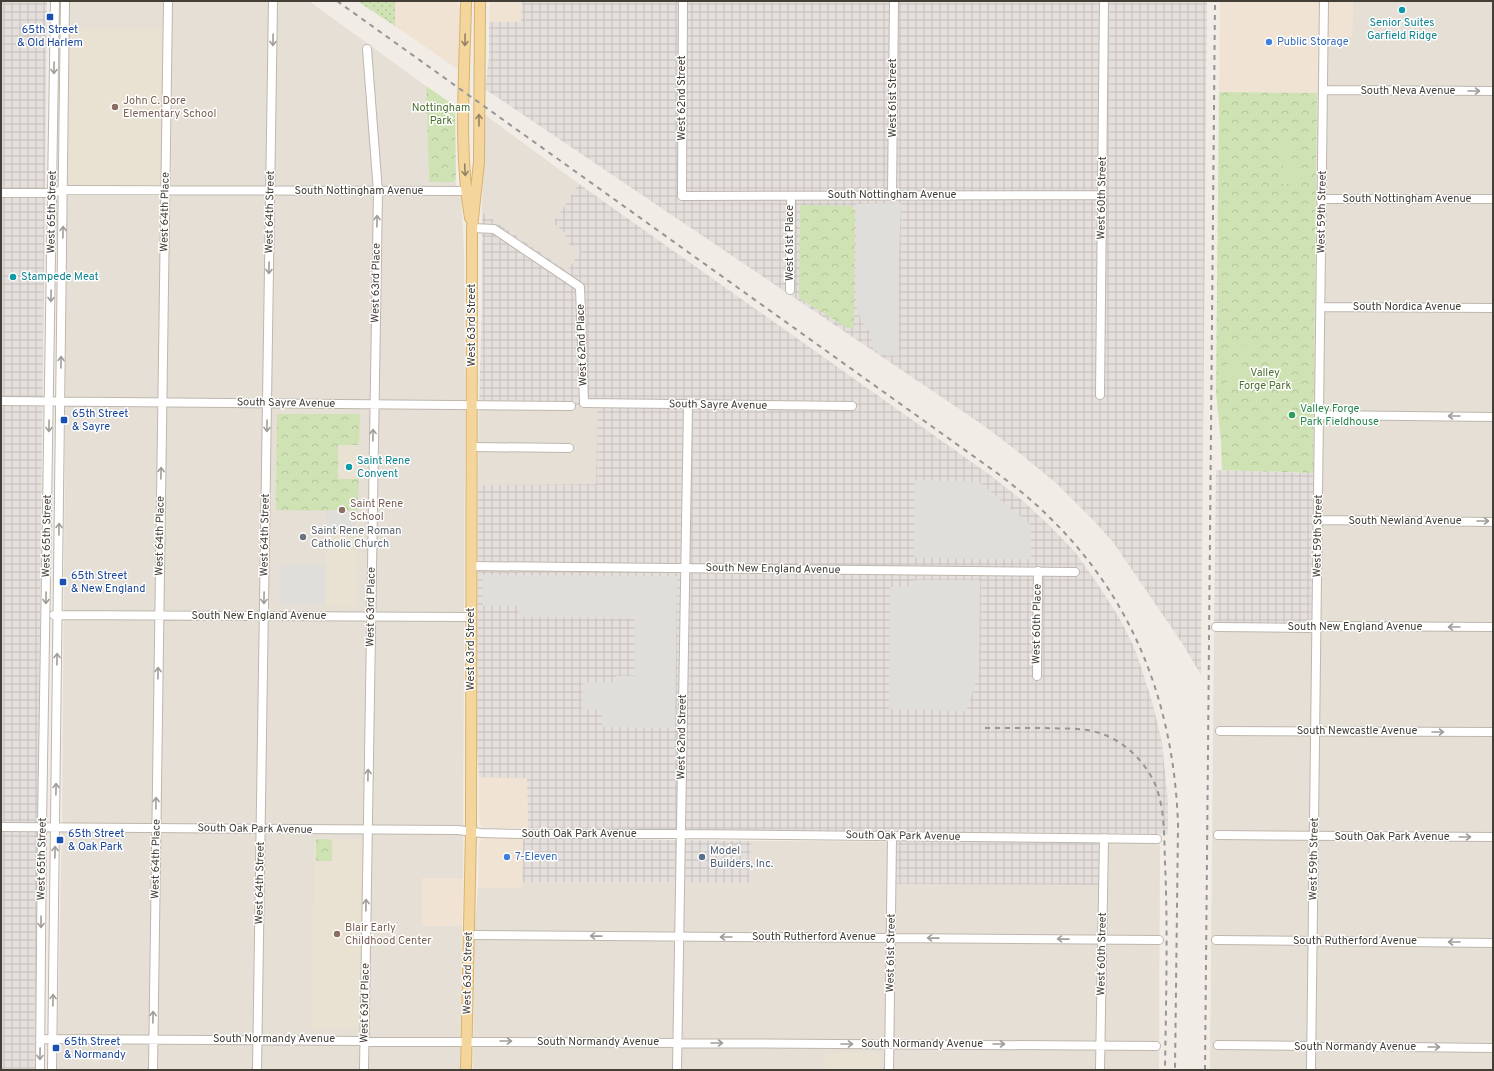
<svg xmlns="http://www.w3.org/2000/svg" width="1494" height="1071" font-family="Overpass,sans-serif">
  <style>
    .residential { fill: #e5dfd5 }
    .commercial { fill: #f1e3d3 }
    .industrial { fill: url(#industrial-grid) }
    .education { fill: #e9e1d1 }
    .grass { fill: url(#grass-dots) }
    .forest { fill: url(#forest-crowns) }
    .pitch { fill: #cfe2b3 }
    .parking { fill: #e0dedb }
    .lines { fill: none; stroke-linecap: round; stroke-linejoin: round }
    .minor-casing { stroke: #bfb7ad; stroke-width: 10 }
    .major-casing { stroke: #d8b26e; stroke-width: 12 }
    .minor { stroke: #fff; stroke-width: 8 }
    .major { stroke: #f4d69c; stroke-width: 10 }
    .rail { stroke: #959595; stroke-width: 2; stroke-dasharray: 5 5; stroke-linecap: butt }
    .oneway { stroke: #a19e9a }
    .oneway2 { stroke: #938264 }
    .culture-dot { fill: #0f9aa8; stroke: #fff; stroke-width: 1.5 }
    .transit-dot { fill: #1a4fb4; stroke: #fff; stroke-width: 1.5 }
    .shop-dot { fill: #3f7fe0; stroke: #fff; stroke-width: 1.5 }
    .education-dot { fill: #8d6e63; stroke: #fff; stroke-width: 1.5 }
    .leisure-dot { fill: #2e9e5b; stroke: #fff; stroke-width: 1.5 }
    .worship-dot { fill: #6b7280; stroke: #fff; stroke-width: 1.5 }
    .service-dot { fill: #5c6f8a; stroke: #fff; stroke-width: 1.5 }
    .labels { text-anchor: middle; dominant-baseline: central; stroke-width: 3; stroke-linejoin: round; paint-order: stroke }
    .culture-label { font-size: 11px; fill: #0d838f; stroke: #fff; text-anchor: start }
    .transit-label { font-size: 11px; fill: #164399; stroke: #fff; text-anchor: start }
    .shop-label { font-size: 11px; fill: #366cbe; stroke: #fff; text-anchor: start }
    .street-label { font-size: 11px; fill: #433e36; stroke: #fff }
    .education-label { font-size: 11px; fill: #785e54; stroke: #fff; text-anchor: start }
    .park-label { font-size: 11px; fill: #4b6f2f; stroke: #fff }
    .leisure-label { font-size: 11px; fill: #27864d; stroke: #fff; text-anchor: start }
    .worship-label { font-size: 11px; fill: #5b616d; stroke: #fff; text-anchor: start }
    .service-label { font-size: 11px; fill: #4e5e75; stroke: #fff; text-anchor: start }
  </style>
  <defs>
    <pattern id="industrial-grid" width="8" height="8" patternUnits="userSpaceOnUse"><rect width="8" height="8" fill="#e4dfdb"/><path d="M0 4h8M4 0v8" fill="none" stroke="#c5c0bd"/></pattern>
    <pattern id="grass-dots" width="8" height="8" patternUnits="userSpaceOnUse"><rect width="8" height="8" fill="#cfe2b3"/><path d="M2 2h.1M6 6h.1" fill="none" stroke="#b3c39b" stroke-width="1.8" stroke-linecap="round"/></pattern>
    <pattern id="forest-crowns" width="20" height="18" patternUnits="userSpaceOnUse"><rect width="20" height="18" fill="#cfe2b3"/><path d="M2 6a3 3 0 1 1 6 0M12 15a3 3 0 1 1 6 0" fill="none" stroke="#b3c39b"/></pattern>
  </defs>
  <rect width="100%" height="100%" fill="#f1ede6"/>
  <path class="residential" d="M69 1H309L426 86 429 182H453L456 181 457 192 461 193 464 253 465 395 463 879 422 878V926H462L460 1070H57L62 818 67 196H171L172 29H69Z
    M1353 1H1493V1070H1210L1214 625 1311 626 1318 37H1352Z
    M484 114 579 184 553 223 566 233 565 241 580 252 567 271 482 212Z
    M479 406 597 407 596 484 478 485Z
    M751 841 1160 843 1159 1070H473L475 923 478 888H522V882L750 883Z"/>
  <path class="commercial" d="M395 1H457L459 6 460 17V71L395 26Z
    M490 1H522V22H489Z
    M1220 1H1353L1352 37H1318L1317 93 1219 92Z
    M479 777H527L528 828H486L481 826 479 820Z
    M486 838H523L522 888H478L479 844 481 839Z
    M422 878 463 879 462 926H422Z"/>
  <path class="industrial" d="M1 1H47L35 1070H1Z
    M522 1H1207L1201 675 1182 643 1113 542 1095 522 1056 483 1017 451 983 425 485 89 489 57V22H521Z
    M579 184 990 475 1022 500 1051 527 1075 552 1097 583 1120 619 1134 647 1142 670 1153 705 1162 742 1168 802V834L528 828 527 778 479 777 477 748 478 485 596 484 597 407 479 406 482 302V212L567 271 580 252 565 241V233L553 223Z
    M1216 470 1313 473 1311 626 1214 625Z
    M523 838 751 841 750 883 522 882Z
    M893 841 1103 842V885L892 884Z"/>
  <path class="education" d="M69 29H163L162 185H66Z
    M277 414H360L356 607 325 606 326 510H276Z
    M314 839H363L360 1029H311Z
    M825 1053H880V1070H825Z"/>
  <path class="grass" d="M357 1H395V26Z"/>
  <path class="forest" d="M426 86 455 106 456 179 454 182H429Z
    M1219 92 1317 93 1313 473 1222 470 1221 442 1216 393Z
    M802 205 852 206 855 211 854 329 848 328 799 298 800 207Z
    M277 414H360L359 445H338V479H359L358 511 276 510Z
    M316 839H329L332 842V861H316Z"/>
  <path class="pitch" d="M1282 141H1297V153L1282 152Z
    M1283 159H1300V184H1283Z
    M1230 345H1249V351H1230Z
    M1227 364 1247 365V388H1227Z"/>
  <path class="parking" d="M901 203 899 252V356L882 355 872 347 871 334 861 320 856 305V204Z
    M915 480 979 482 1031 525V559L914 558Z
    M326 510 357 511 356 530H326Z
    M281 565H325V605H281Z
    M483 575 677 576 675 728 602 727V710H582L583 682H616V676H635V618L519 617 518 606H483Z
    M915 580H980L979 673 966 711 889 709 890 587H909Z"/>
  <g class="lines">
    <g class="minor-casing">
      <path id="minor" d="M683 1 682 196 1102 195
        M1323 90 1493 91
        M1 193H46L68 190 472 191
        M892 195 894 1
        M1322 199H1493
        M472 228 494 229 580 287 584 403 852 406
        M790 290 791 196
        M1321 307 1493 308
        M1100 395 1104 1
        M1 401 571 406
        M1319 415 1493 417
        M472 447 569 448
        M1318 520 1493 522
        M471 566 1075 572
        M54 615 471 617
        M1216 627 1308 628 1326 626 1493 627
        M1037 676 1038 571
        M1220 731 1493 732
        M1 827 458 830 481 833 524 834H681L1157 839
        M1218 835 1493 837
        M469 935 1159 940
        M1216 940 1493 943
        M40 1039 1156 1046
        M1218 1045 1493 1048
        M40 1070 42 827 55 1
        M52 1070 65 1
        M153 1070 168 1
        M257 1070 273 1
        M364 1070 378 192 367 49
        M677 1070 688 405
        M889 1070 892 836
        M1100 1070 1104 838
        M1311 1070 1324 1"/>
    </g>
    <g class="major-casing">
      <path id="major" d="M466 1C465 73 458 147 470 218
        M466 1070 471 832 472 228 479 162 480 1"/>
    </g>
    <use href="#minor" class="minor"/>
    <use href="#major" class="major"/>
    <path class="rail" d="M337 1 997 473C1014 486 1031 499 1046 514 1134 598 1174 705 1178 825L1175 1070
      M985 728C1005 728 1025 728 1045 728 1065 729 1086 727 1105 735 1127 744 1145 762 1155 784 1165 808 1164 836 1165 862 1168 931 1166 1001 1165 1070
      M1205 1070 1215 1"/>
  </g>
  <defs><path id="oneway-shaft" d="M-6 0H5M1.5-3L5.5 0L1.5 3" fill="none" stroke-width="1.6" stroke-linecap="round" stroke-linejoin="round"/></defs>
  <g class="oneway">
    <use href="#oneway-shaft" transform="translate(273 40) rotate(91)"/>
    <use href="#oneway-shaft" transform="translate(54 68) rotate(91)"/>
    <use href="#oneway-shaft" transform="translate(1474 91)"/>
    <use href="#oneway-shaft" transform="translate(377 221) rotate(-89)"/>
    <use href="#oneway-shaft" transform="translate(63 232) rotate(-89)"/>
    <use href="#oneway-shaft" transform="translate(269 268) rotate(91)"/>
    <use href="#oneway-shaft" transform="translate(51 296) rotate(91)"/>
    <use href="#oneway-shaft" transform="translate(61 362) rotate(-89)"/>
    <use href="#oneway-shaft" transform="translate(1454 416) rotate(-180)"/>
    <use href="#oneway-shaft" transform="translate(49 426) rotate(91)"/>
    <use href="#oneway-shaft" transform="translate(267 426) rotate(91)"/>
    <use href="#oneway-shaft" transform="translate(373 435) rotate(-89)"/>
    <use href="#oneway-shaft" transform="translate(161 473) rotate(-89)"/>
    <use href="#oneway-shaft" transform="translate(1483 521)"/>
    <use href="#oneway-shaft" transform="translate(59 529) rotate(-89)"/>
    <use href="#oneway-shaft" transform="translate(46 598) rotate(91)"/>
    <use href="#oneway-shaft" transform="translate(264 598) rotate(91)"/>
    <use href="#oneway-shaft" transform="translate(1454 627) rotate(-180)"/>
    <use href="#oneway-shaft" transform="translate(57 659) rotate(-89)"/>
    <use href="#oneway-shaft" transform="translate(158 673) rotate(-89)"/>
    <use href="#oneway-shaft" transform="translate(1438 732)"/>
    <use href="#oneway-shaft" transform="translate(368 775) rotate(-89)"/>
    <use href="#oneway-shaft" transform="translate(56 789) rotate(-89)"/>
    <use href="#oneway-shaft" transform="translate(156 803) rotate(-89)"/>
    <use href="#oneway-shaft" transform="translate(1465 837)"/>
    <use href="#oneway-shaft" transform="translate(55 852) rotate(-89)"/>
    <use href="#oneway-shaft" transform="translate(366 905) rotate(-89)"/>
    <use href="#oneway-shaft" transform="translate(41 922) rotate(90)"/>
    <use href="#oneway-shaft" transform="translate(596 936) rotate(-179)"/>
    <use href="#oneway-shaft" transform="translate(726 937) rotate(-180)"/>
    <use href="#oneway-shaft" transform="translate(933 938) rotate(-179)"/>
    <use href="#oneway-shaft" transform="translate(1063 939) rotate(-179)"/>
    <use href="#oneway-shaft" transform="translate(1454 942) rotate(-180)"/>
    <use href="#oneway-shaft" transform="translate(53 1000) rotate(-89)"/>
    <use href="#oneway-shaft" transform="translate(153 1017) rotate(-89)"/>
    <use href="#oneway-shaft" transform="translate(506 1041)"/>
    <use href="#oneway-shaft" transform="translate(717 1043)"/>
    <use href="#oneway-shaft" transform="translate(847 1044)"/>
    <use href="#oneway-shaft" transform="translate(999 1044)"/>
    <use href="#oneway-shaft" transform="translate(1434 1047)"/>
    <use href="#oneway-shaft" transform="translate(40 1054) rotate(91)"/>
  </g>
  <g class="oneway2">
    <use href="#oneway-shaft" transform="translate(465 40) rotate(91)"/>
    <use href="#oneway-shaft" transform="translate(479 120) rotate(-90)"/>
    <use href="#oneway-shaft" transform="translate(465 170) rotate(87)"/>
  </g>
  <g class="culture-dot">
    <circle cx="1402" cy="10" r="4"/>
    <circle cx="13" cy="277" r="4"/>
    <circle cx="349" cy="467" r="4"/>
  </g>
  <g class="transit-dot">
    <rect x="46" y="13" width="8" height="8" rx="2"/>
    <rect x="60" y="416" width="8" height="8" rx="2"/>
    <rect x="59" y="578" width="8" height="8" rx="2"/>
    <rect x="56" y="836" width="8" height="8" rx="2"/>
    <rect x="52" y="1044" width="8" height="8" rx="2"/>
  </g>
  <g class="shop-dot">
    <circle cx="1269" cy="42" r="4"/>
    <circle cx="507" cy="857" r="4"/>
  </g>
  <g class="education-dot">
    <circle cx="115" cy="107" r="4"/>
    <circle cx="342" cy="510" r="4"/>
    <circle cx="337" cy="934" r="4"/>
  </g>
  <circle class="leisure-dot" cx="1292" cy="415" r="4"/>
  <circle class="worship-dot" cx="303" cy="537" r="4"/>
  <circle class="service-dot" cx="702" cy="857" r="4"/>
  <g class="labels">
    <g class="culture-label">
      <text x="1402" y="23" text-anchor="middle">Senior Suites<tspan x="1402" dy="13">Garfield Ridge</tspan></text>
      <text x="21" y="277">Stampede Meat</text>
      <text x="357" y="461">Saint Rene<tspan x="357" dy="13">Convent</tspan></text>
    </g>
    <g class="transit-label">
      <text x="50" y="30" text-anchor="middle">65th Street<tspan x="50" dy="13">&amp; Old Harlem</tspan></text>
      <text x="72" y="414">65th Street<tspan x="72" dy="13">&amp; Sayre</tspan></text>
      <text x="71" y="576">65th Street<tspan x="71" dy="13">&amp; New England</tspan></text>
      <text x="68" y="834">65th Street<tspan x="68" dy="13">&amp; Oak Park</tspan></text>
      <text x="64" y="1042">65th Street<tspan x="64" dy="13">&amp; Normandy</tspan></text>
    </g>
    <g class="shop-label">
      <text x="1277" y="42">Public Storage</text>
      <text x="515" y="857">7-Eleven</text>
    </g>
    <g class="street-label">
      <text x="1408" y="91">South Neva Avenue</text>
      <text transform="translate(682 98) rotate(-90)">West 62nd Street</text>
      <text transform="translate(893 98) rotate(-90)">West 61st Street</text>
      <text x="359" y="191">South Nottingham Avenue</text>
      <text x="892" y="195">South Nottingham Avenue</text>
      <text transform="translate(1102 198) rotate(-89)">West 60th Street</text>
      <text x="1407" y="199">South Nottingham Avenue</text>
      <text transform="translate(52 212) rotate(-89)">West 65th Street</text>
      <text transform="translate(165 212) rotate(-89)">West 64th Place</text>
      <text transform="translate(270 212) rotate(-89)">West 64th Street</text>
      <text transform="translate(1322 212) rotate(-89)">West 59th Street</text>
      <text transform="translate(790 243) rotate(-90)">West 61st Place</text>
      <text transform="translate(376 283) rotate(-89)">West 63rd Place</text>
      <text x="1407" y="307">South Nordica Avenue</text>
      <text transform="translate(472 325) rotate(-90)">West 63rd Street</text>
      <text transform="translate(582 345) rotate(-92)">West 62nd Place</text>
      <text transform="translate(286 403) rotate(1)">South Sayre Avenue</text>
      <text transform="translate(718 405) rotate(1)">South Sayre Avenue</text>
      <text x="1405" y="521">South Newland Avenue</text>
      <text transform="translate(265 535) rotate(-89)">West 64th Street</text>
      <text transform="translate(47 536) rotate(-89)">West 65th Street</text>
      <text transform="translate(160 536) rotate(-89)">West 64th Place</text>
      <text transform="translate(1318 536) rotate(-89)">West 59th Street</text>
      <text transform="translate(773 569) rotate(1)">South New England Avenue</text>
      <text transform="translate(371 607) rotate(-89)">West 63rd Place</text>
      <text x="259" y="616">South New England Avenue</text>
      <text transform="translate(1037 624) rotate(-89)">West 60th Place</text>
      <text x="1355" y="627">South New England Avenue</text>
      <text transform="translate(471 649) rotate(-90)">West 63rd Street</text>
      <text x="1357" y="731">South Newcastle Avenue</text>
      <text transform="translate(682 737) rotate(-89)">West 62nd Street</text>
      <text transform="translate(255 829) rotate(1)">South Oak Park Avenue</text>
      <text x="579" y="834">South Oak Park Avenue</text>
      <text transform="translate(903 836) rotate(1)">South Oak Park Avenue</text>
      <text x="1392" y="837">South Oak Park Avenue</text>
      <text transform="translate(42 859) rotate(-89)">West 65th Street</text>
      <text transform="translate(156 859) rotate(-89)">West 64th Place</text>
      <text transform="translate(1314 859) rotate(-89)">West 59th Street</text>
      <text transform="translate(260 883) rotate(-89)">West 64th Street</text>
      <text x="814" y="937">South Rutherford Avenue</text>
      <text x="1355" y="941">South Rutherford Avenue</text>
      <text transform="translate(891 953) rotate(-89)">West 61st Street</text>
      <text transform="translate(1102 954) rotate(-89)">West 60th Street</text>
      <text transform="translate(468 973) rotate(-89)">West 63rd Street</text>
      <text transform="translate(365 1003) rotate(-89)">West 63rd Place</text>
      <text x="274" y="1039">South Normandy Avenue</text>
      <text x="598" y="1042">South Normandy Avenue</text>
      <text x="922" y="1044">South Normandy Avenue</text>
      <text x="1355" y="1047">South Normandy Avenue</text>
    </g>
    <g class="education-label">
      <text x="123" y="101">John C. Dore<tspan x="123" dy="13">Elementary School</tspan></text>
      <text x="350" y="504">Saint Rene<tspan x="350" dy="13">School</tspan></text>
      <text x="345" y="928">Blair Early<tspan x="345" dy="13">Childhood Center</tspan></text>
    </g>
    <g class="park-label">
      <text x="441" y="108">Nottingham<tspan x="441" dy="13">Park</tspan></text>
      <text x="1265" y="373">Valley<tspan x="1265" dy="13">Forge Park</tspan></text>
    </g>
    <g class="leisure-label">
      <text x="1300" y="409">Valley Forge<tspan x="1300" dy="13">Park Fieldhouse</tspan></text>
    </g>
    <g class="worship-label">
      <text x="311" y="531">Saint Rene Roman<tspan x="311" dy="13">Catholic Church</tspan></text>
    </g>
    <g class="service-label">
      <text x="710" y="851">Model<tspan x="710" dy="13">Builders, Inc.</tspan></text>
    </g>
  </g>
  <rect width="1494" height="1071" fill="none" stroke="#433e36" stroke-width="4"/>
</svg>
